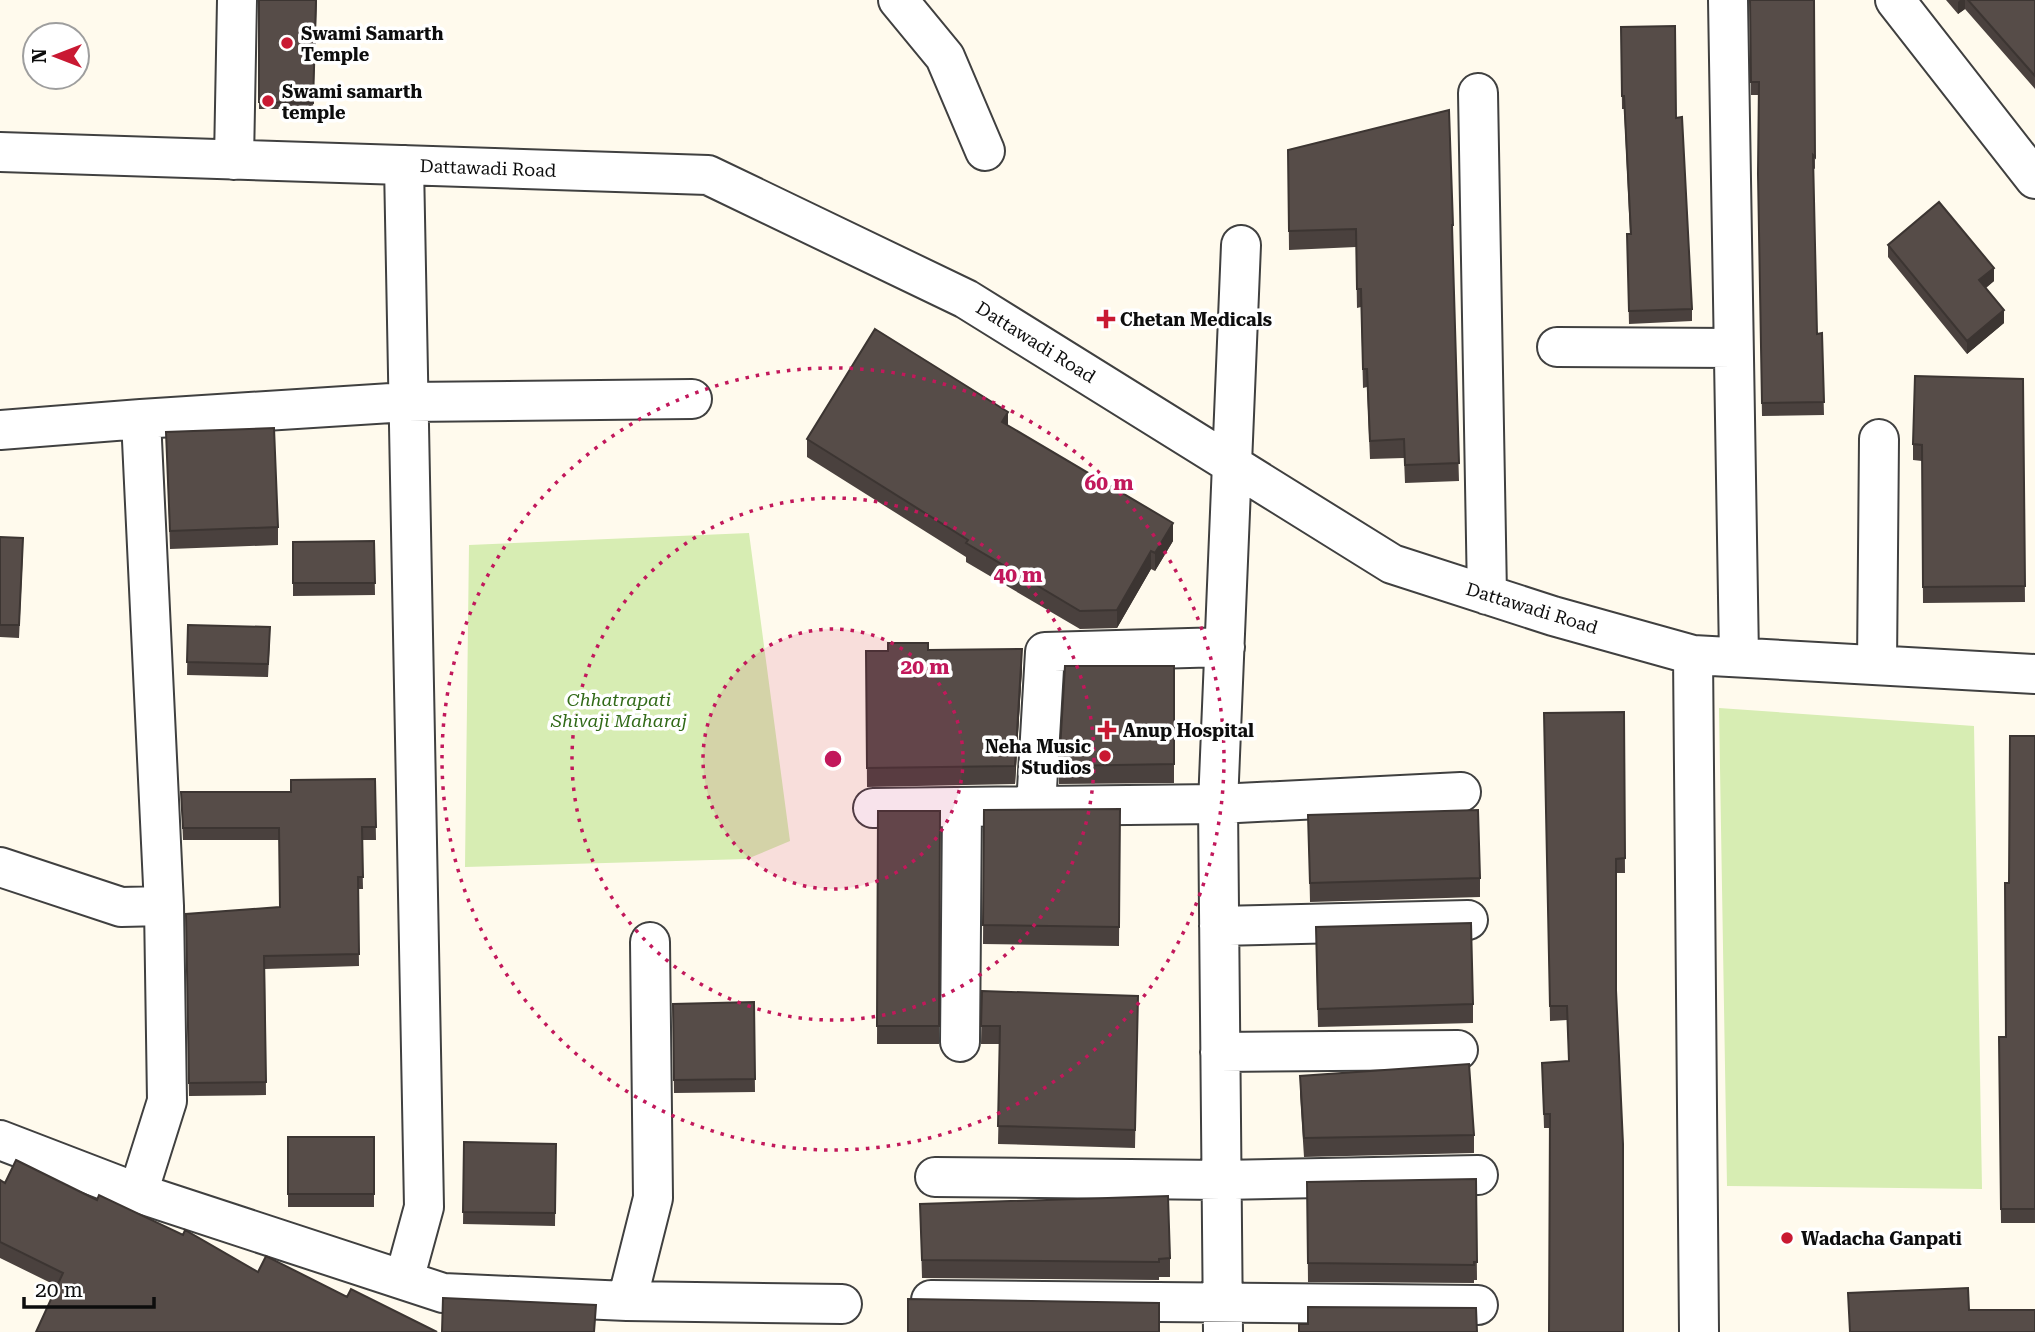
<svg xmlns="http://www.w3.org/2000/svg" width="2035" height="1332" font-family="'Roboto Serif',serif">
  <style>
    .green { fill: #d7edb3 }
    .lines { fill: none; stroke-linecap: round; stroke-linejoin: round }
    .minor-casing { stroke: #404040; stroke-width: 42 }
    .minor { stroke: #fff; stroke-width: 38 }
    .wall { fill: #4a413e }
    .shaded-wall { fill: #3c3532 }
    .building { fill: #564c48; stroke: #3c3532; stroke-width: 2 }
    .ring { fill: none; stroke: #c2185b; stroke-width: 3.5; stroke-dasharray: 3.5 7 }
    .poi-dot { fill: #c91932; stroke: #fff; stroke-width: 2.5 }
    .labels { text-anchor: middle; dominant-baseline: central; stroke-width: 7; stroke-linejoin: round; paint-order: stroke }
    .poi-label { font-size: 18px; font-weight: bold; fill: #0d0d0d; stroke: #fff; text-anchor: start }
    .street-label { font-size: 18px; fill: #0d0d0d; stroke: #fff }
    .park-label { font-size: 18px; font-style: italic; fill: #316a18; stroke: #fff }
    .centre { fill: #c2185b; stroke: #fff; stroke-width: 3.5 }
    .ring-label { font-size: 21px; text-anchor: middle; font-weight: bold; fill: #c2185b; stroke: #fff; stroke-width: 7; stroke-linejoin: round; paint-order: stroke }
  </style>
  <rect width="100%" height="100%" fill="#fffaed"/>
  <path class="green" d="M749 533 790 841 747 859 465 867 469 545Z
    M1719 708 1974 726 1982 1189 1727 1186Z"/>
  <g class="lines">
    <g class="minor-casing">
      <path id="minor" d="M898 0 945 57 985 151
        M1728 0 1739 657
        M1895 0 2035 179
        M1478 93 1487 595
        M0 152 708 175 966 299 1392 564 1553 616 1693 655 2035 674
        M234 160 237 0
        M404 165 424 1207 404 1280
        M1557 347 1733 348
        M141 419 407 402 692 399
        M0 430 141 419 164 906 167 1101 138 1193
        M1693 655 1699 1332
        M1877 665 1879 439
        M1036 806 1045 652 1225 647
        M873 808 1218 804 1461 792
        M0 867 121 907 164 906
        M1219 926 1468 920
        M960 1042 962 807
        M1220 1052 1458 1050
        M0 1140 138 1193 443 1293 627 1301 653 1198 650 942
        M935 1177 1221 1180 1478 1175
        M931 1300 1478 1305
        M627 1301 842 1304
        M1223 1332 1218 804 1241 245"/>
    </g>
    <use href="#minor" class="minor"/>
  </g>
  <path class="wall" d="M259 0H317L313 109H259Z
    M1750 0H1814L1815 169 1813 168 1817 334 1822 333 1824 415 1762 416 1758 187 1759 95H1751Z
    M1946 0H2035V89L1965 9 1958 14Z
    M1621 27 1676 118 1692 309V321L1629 324 1627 234H1630L1624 109H1622Z
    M1288 150 1453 225V244H1452L1459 481 1405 483 1404 458 1370 459 1367 387 1363 388 1361 307 1357 308 1356 247 1289 250Z
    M1888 245 1994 281 1986 288 2004 323 1967 354 1888 257Z
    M2023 379 2025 602 1923 603 1922 461 1913 460V444Z
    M1008 425 1173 541 1155 571 1151 569 1117 628 1080 629 966 562V557L807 457V439Z
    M166 432 278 527V545L170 549Z
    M0 537 23 551 19 638 0 637Z
    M374 541 375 595 293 596V542Z
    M188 625 270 639 268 677 187 675Z
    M928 650 1022 668 1015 784 867 787 866 651Z
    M1174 666V783L1059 784V766Z
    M1624 712 1625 873H1616V990L1550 1128H1544L1542 1063 1569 1062 1567 1020 1550 1021 1544 713Z
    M2035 736V1223H2001L1999 1037H2006Z
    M375 779 376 840H362L363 889H358L359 966 265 969 266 1095 189 1096 186 914 280 907 279 840H183L181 792H291Z
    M1120 809 1119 946 983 944 984 810Z
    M878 811H940L939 1044H877Z
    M1308 815 1480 878V897L1310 902Z
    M1316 946 1473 1004V1023L1318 1027Z
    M982 991 1138 996 1135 1148 998 1144 1000 1044H981Z
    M754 1002 755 1092 674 1093 673 1004Z
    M1300 1076 1474 1135V1153L1304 1157 1300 1094Z
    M288 1137H374V1207H288Z
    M464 1142 556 1144 555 1226 463 1224Z
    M1476 1179 1477 1280H1474V1283L1308 1282 1307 1182Z
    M0 1180 5 1183 97 1200 258 1272 347 1297 57 1286 0 1258Z
    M920 1204 1170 1258V1277H1159V1280L922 1278Z"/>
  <path class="shaded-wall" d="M1960 0H1965V9L1958 14V2Z
    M1994 268V281L1979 293V280Z
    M2004 310V323L1967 354V341Z
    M1008 412V431L1002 422Z
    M1173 523V541L1155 571V553Z
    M1151 551V569L1117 628V610Z
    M1022 649V668L1015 784V766Z"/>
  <path class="building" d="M259 0H316L313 103 259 102Z
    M1750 0H1814L1815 157 1813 155 1817 334 1822 333 1824 402 1762 403 1758 174 1759 82H1751Z
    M1968 0H2035V76Z
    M1675 26 1676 118 1682 117 1692 309 1629 311 1627 234H1631L1624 96H1622L1621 27Z
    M1449 110 1453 225H1452L1459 463 1405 465 1404 439 1370 441 1367 369H1363L1361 289H1357L1356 229 1289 231 1288 150Z
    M1939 202 1994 268 1979 280 2004 310 1967 341 1888 245Z
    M875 329 1008 412 1002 422 1173 523 1155 553 1151 551 1117 610 1080 611 966 543 968 540 807 439Z
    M1915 376 2023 379 2025 586 1923 587 1922 445 1913 444Z
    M274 428 278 527 170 531 166 432Z
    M0 537 23 538 19 625H0Z
    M374 541 375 583H293V542Z
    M188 625 270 627 268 664 187 662Z
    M888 643H928V650L1022 649 1015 766 867 768 866 651H888Z
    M1065 666H1174V764L1059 766Z
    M1624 712 1625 858 1616 859V990L1623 1144V1332H1549L1550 1114H1544L1542 1063 1569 1061 1567 1006H1550L1544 713Z
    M2010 736H2035V1209H2001L1999 1037H2006L2005 883H2009Z
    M375 779 376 827H362L363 877H358L359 954 264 956 266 1082 189 1083 186 914 280 907 279 828H183L181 792H291V780Z
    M1120 809 1119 927 983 925 984 810Z
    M1478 810 1480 878 1310 883 1308 815Z
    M878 811H940L939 1026H877Z
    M1471 923 1473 1004 1318 1009 1316 927Z
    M982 991 1138 996 1135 1130 998 1126 1000 1026H981Z
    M754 1002 755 1079 674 1080 673 1004Z
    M1469 1064 1474 1135 1304 1138 1300 1076Z
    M288 1137H374V1194H288Z
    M464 1142 556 1144 555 1213 463 1212Z
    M16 1160 97 1200 99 1195 183 1235 185 1230 258 1272 266 1256 347 1297 351 1289 437 1332H36L63 1273 0 1242V1180L5 1183Z
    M1476 1179 1477 1262H1474V1265L1308 1263 1307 1182Z
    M1168 1196 1170 1258 1159 1259V1262L922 1260 920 1204Z
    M1968 1288 1969 1310H2035V1332H1850L1848 1293Z
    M443 1298 596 1305 594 1332H442Z
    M908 1299 1159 1303V1332H908Z
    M1308 1307 1476 1308 1477 1332H1299V1324H1308Z"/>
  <circle cx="833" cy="759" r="130" fill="#c2185b" fill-opacity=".12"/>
  <g class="ring">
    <circle cx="833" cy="759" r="130"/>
    <circle cx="833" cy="759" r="261"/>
    <circle cx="833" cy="759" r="391"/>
  </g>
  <g class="poi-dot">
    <circle cx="287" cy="43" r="7"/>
    <circle cx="268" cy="101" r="7"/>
    <path d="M1102.5 308.5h7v7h7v7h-7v7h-7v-7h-7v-7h7z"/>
    <path d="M1103.5 719.5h7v7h7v7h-7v7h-7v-7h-7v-7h7z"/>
    <circle cx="1105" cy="756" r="7"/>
    <circle cx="1787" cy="1238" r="7"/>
  </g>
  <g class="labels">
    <g class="poi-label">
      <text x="301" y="33">Swami Samarth<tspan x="301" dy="21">Temple</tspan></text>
      <text x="282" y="91">Swami samarth<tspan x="282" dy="21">temple</tspan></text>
      <text x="1120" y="319">Chetan Medicals</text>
      <text x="1123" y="730">Anup Hospital</text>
      <text x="1091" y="746" text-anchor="end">Neha Music<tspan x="1091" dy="21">Studios</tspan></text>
      <text x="1801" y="1238">Wadacha Ganpati</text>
    </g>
    <g class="street-label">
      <text transform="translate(488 168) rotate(2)">Dattawadi Road</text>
      <text transform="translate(1036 342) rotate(32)">Dattawadi Road</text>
      <text transform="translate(1532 608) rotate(17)">Dattawadi Road</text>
    </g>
    <g class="park-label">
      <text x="619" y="699">Chhatrapati<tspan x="619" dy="21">Shivaji Maharaj</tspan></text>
    </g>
  </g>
  <circle cx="833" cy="759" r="10" class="centre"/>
  <g class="ring-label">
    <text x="1109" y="490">60 m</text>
    <text x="1018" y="582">40 m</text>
    <text x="925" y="674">20 m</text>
  </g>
  <g transform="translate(56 56) rotate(270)"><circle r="33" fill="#ffffff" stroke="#9e9e9e" stroke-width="2"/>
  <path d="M0-5L12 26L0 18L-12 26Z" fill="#c91932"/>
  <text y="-10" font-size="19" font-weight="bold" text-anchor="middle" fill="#0d0d0d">N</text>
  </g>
  <path d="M24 1297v10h130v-10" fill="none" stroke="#0d0d0d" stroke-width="3.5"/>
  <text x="35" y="1297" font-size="21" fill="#0d0d0d" stroke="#ffffff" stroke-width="5" paint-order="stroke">20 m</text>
</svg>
